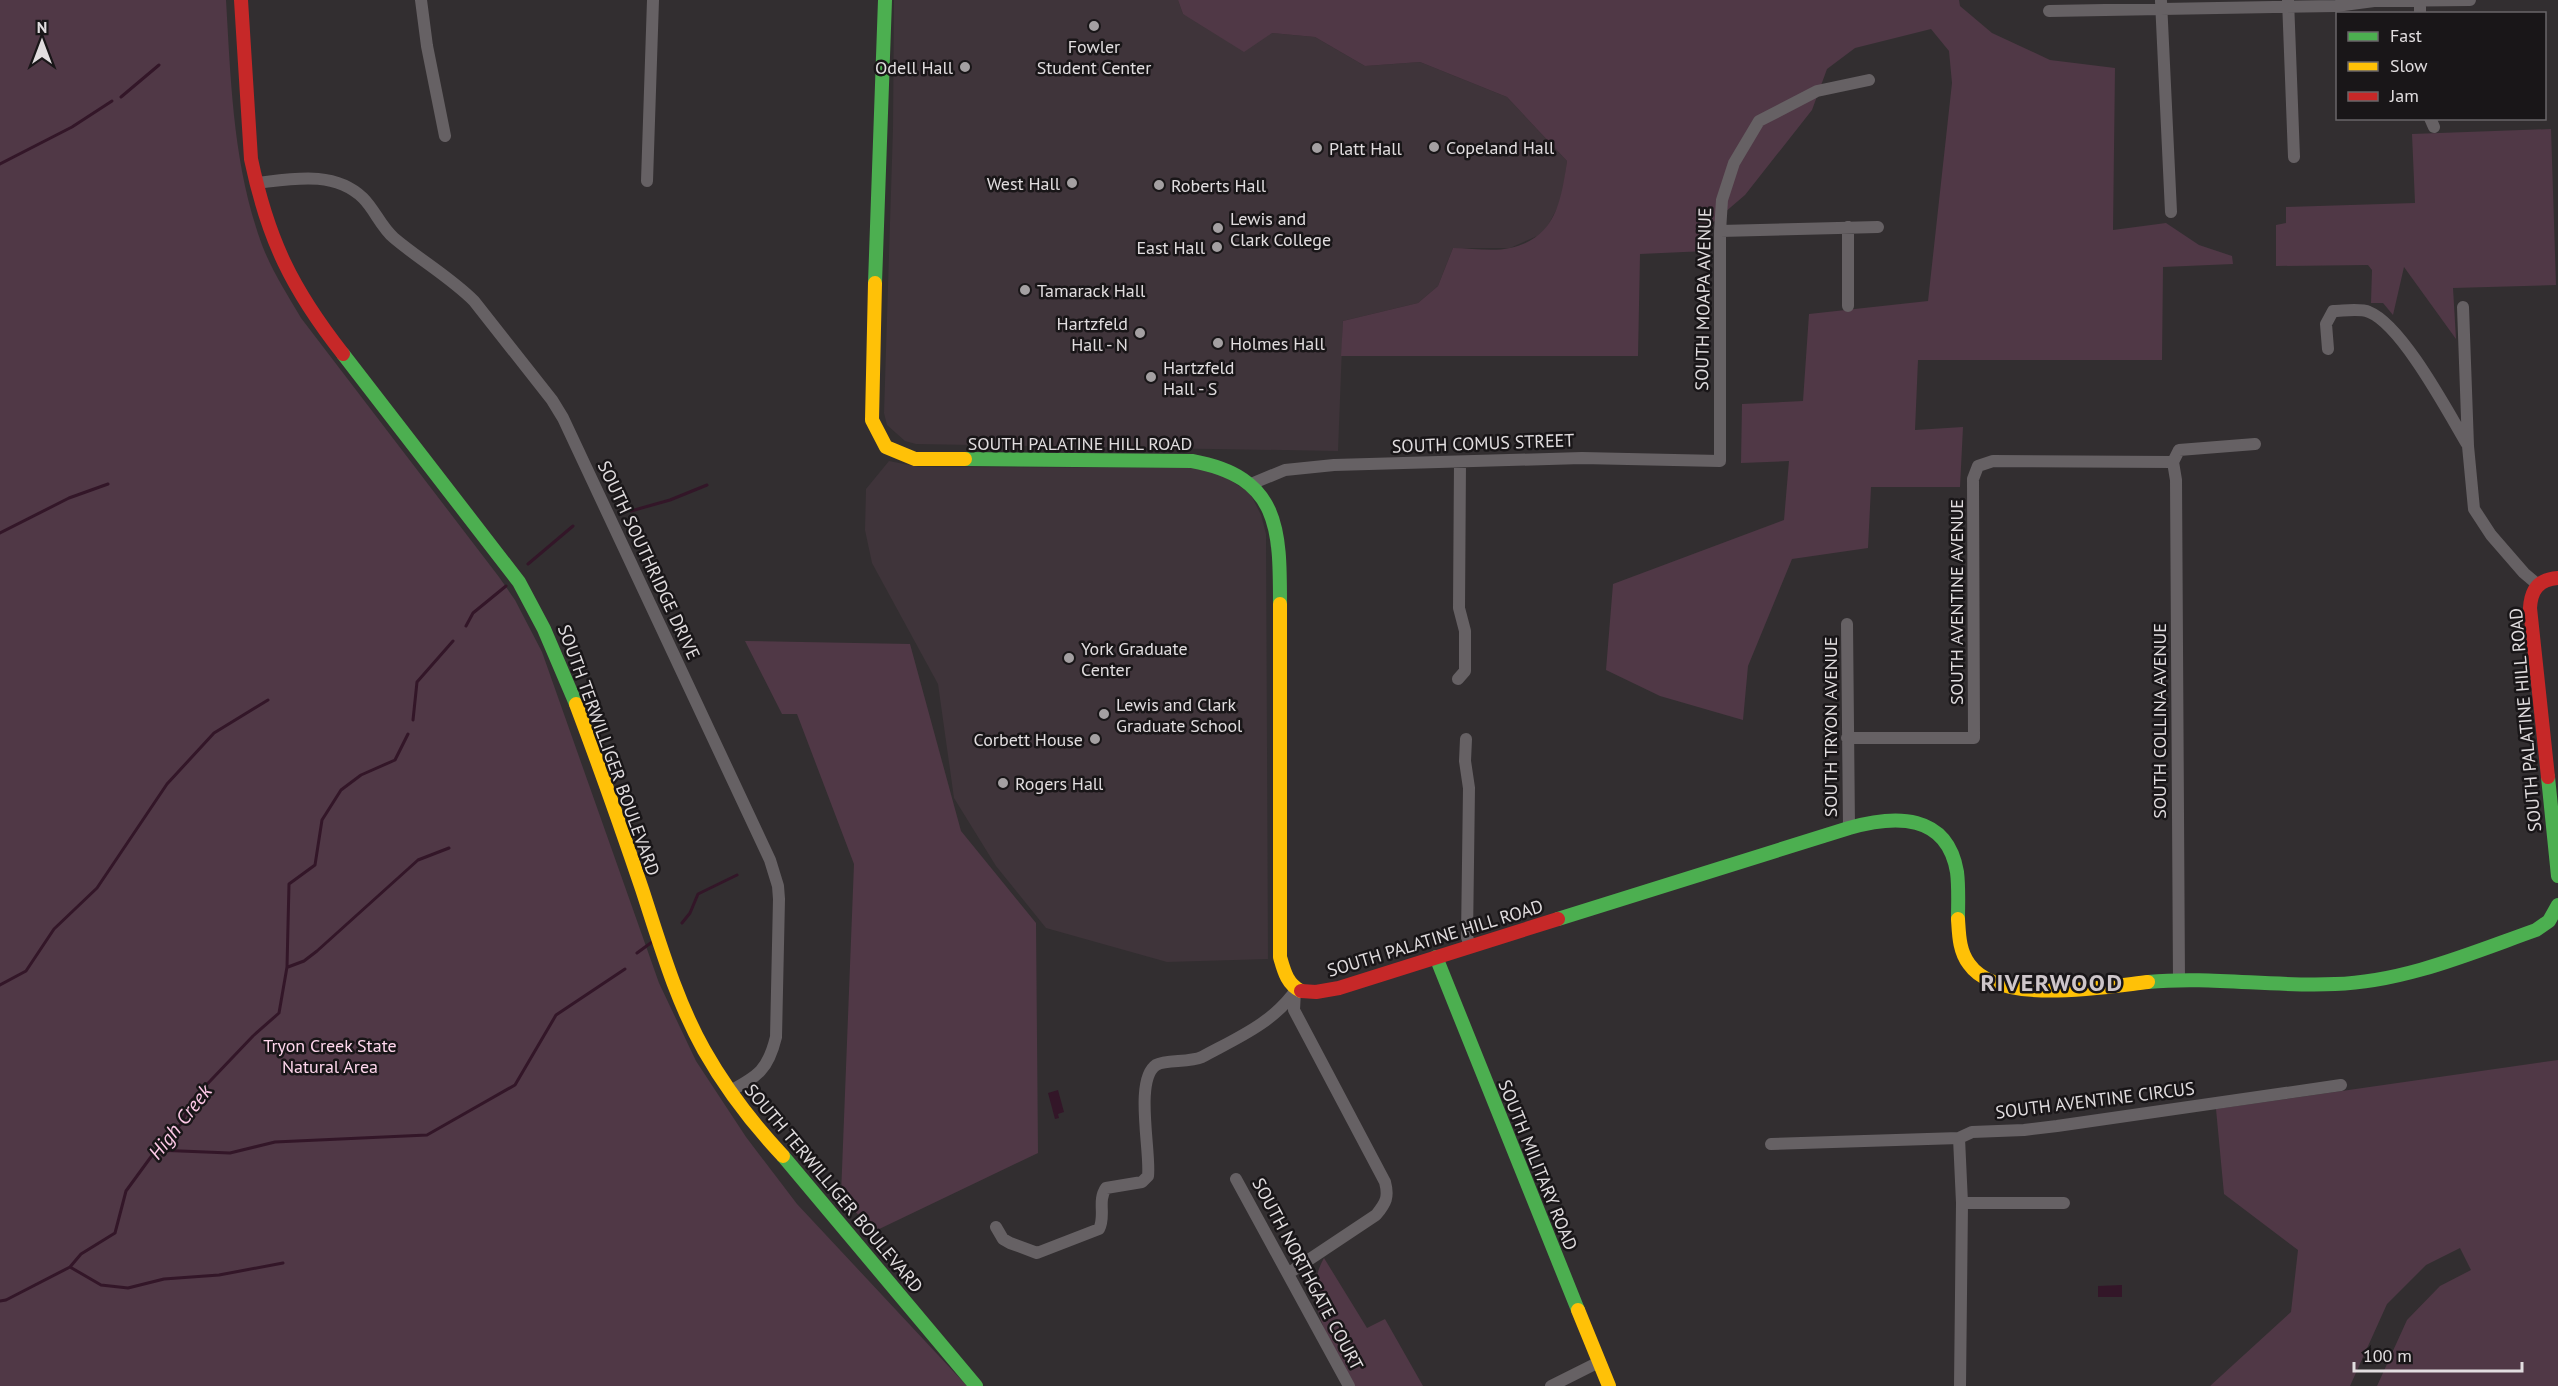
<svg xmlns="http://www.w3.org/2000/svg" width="2558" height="1386" font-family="'PT Sans',sans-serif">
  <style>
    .built { fill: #3f343a }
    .green { fill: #503846 }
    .water { fill: #331628 }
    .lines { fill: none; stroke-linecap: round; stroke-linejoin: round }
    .stream { stroke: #331628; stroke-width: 3 }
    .street { stroke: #666164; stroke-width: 12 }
    .fast { stroke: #4caf50; stroke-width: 14 }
    .slow { stroke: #ffc107; stroke-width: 14 }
    .jam { stroke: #c62828; stroke-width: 14 }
    .poi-dot { fill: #a4a0a2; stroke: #191618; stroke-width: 2 }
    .labels { text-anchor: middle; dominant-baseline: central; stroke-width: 5; stroke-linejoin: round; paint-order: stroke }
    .poi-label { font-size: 18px; fill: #e1dddf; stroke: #191618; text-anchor: start }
    .street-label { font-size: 18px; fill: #e1dddf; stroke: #191618 }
    .park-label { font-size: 18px; fill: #ffd7ed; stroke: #191618 }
    .water-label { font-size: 20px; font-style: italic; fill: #fec9e7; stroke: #191618 }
    .district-label { font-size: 24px; font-weight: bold; letter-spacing: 1.5px; fill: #cec6ca; stroke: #191618 }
  </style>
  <rect width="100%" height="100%" fill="#322e30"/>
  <path class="built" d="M894 0H1178L1183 14 1272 33 1315 37 1365 66 1420 62 1507 97 1567 161 1562 199 1544 233 1510 248H1453L1438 286 1418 303 1343 321 1338 451 916 444 905 441 887 425 884 413 893 128Z
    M889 461 919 467 1196 468 1216 471 1250 493 1261 515 1266 534 1268 959 1167 962 1046 928 996 866 954 798 938 684 872 563 865 530 866 489Z"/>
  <path class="green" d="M0 0H226C231 83 233 165 262 245 272 271 287 294 301 318L499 577 515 600 542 652 659 983 696 1061 746 1137 797 1204 967 1386H0Z
    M1178 0H1959L1960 6 1992 33 2050 60 2115 68 2113 230 2166 223 2199 245 2232 256 2233 264 2163 267 2162 360H1918L1915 430 1963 427 1960 487H1871L1868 548 1792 559 1748 666 1743 720 1660 696 1606 670 1613 584 1784 520 1789 461 1741 463 1742 404 1803 401 1809 314 1928 301 1952 83 1949 51 1931 29 1855 48 1827 69 1812 110 1745 195 1710 225 1706 251 1640 254 1638 356H1341L1343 321 1418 303 1438 286 1453 248C1471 248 1493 252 1510 248 1556 238 1561 201 1567 161L1507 97 1420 62 1365 66 1315 37 1272 33 1244 52 1183 14Z
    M2551 129 2556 285 2453 288 2456 339 2404 267 2393 315 2383 303H2371L2372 270 2368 265 2276 266V225L2286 223V207L2415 203 2412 134Z
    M745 641 910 644 961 831 1036 923 1038 1153 873 1232 841 1195 854 864 797 714H782Z
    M2558 1060V1386H2377L2407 1320 2440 1286 2471 1270 2460 1248 2426 1265 2387 1304 2350 1386H2210L2291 1312 2298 1250 2224 1194 2216 1109Z
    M1324 1258 1367 1328 1385 1319 1423 1386H1354C1334 1346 1299 1302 1324 1258Z"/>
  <path class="water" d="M1058 1090 1064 1112 1058 1114 1059 1118 1055 1119 1048 1093Z
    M2122 1285V1297H2098V1286Z"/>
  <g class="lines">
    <path class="stream" d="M121 97 159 65
      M0 164 72 127 112 101
      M631 511 670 500 707 485
      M0 533 69 498 108 484
      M528 564 573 526
      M466 626 473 613 506 586
      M413 720 417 682 453 641
      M682 923 690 913 698 894 737 875
      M637 953 652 942
      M288 967 304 961 317 951 418 860 449 848
      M0 985 26 971 54 929 97 888 167 784 214 733 268 700
      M156 1150 230 1153 275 1142 427 1135 515 1085 556 1015 625 969
      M70 1267 101 1285 128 1288 164 1279 219 1275 283 1263
      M0 1301 6 1300 70 1267 81 1254 115 1233 126 1191 156 1150 181 1124 192 1100 253 1036 279 1013 287 967 289 884 315 865 322 820 341 790 361 775 395 760 408 734"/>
    <path class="street" d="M421 0 427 46 445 136
      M2288 0 2294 157
      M2161 1 2171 212
      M2049 11 2336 6 2374 1 2470 0
      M2420 14V0
      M2430 118 2434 127
      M647 181 653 0
      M256 183C292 179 334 170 363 198 375 210 381 227 394 238 420 260 450 277 474 301L552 400 563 418 770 860 778 886 779 899 776 1037C768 1070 758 1076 730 1091
      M1848 227V306
      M1720 231 1878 227
      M2463 307 2468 446 2474 509 2491 535 2524 573 2537 584
      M2328 349 2326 324 2333 311C2343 311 2360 308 2369 312 2402 325 2448 412 2467 444
      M2173 462 2176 480 2179 980
      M2173 462 2179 450 2255 444
      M1251 484 1285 470 1334 465 1582 458 1720 461V231L1722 200 1734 163 1759 121 1817 91 1869 80
      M1847 624 1849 828
      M1458 679 1465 671V631L1459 608 1460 462
      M1847 738H1974L1973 479 1978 466 1993 461 2173 462
      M1466 739 1465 761 1469 788 1467 937 1470 946
      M1959 1138 1962 1203 1960 1386
      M1771 1144 1959 1138 1972 1132 2024 1130 2057 1126 2341 1085
      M1236 1179 1349 1386
      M1962 1203H2064
      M996 1227 1003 1239 1010 1243 1037 1253 1099 1229C1106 1216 1097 1201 1106 1188L1142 1182 1148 1176C1151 1152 1134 1080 1156 1065 1166 1059 1189 1063 1202 1057 1237 1038 1273 1023 1296 990
      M1289 1273 1376 1215C1386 1203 1389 1197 1385 1182L1294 1010 1295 991
      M1551 1386 1599 1362"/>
    <path class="fast" d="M875 283 885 0
      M343 354 519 582 544 629 576 704
      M965 459 1192 461C1280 477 1280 529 1280 604
      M2548 777 2558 876
      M1558 919 1849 828C1895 815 1947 813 1957 872 1959 888 1958 904 1958 919
      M1436 957 1578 1310
      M2148 982C2210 976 2272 987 2335 984 2404 982 2471 953 2536 930L2549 921 2558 905
      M783 1156 976 1386"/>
    <path class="slow" d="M875 283 872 420 886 447 915 459H965
      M1280 604V957C1284 971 1287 984 1301 991
      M576 704C599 765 621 827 642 889 660 944 676 1000 704 1050 726 1089 753 1124 783 1156
      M1958 919C1959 934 1959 951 1969 964 1998 1006 2104 987 2148 982
      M1578 1310 1609 1386"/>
    <path class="jam" d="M241 0 251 159C268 240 292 289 343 354
      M2548 777 2530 608C2531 590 2539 579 2558 578
      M1301 991 1316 992 1339 988 1558 919"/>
  </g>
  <g class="poi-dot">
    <circle cx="1094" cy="26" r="6"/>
    <circle cx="965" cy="67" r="6"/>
    <circle cx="1434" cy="147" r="6"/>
    <circle cx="1317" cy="148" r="6"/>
    <circle cx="1072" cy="183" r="6"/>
    <circle cx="1159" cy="185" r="6"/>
    <circle cx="1218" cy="228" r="6"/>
    <circle cx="1217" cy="247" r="6"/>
    <circle cx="1025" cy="290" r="6"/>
    <circle cx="1140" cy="333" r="6"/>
    <circle cx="1218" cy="343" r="6"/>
    <circle cx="1151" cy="377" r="6"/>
    <circle cx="1069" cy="658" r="6"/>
    <circle cx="1104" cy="714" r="6"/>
    <circle cx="1095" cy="739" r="6"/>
    <circle cx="1003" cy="783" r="6"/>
  </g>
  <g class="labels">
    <g class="poi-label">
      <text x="1094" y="46" text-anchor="middle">Fowler<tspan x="1094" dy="21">Student Center</tspan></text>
      <text x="953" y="67" text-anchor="end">Odell Hall</text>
      <text x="1446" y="147">Copeland Hall</text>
      <text x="1329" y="148">Platt Hall</text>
      <text x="1060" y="183" text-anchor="end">West Hall</text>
      <text x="1171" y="185">Roberts Hall</text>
      <text x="1230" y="218">Lewis and<tspan x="1230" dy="21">Clark College</tspan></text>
      <text x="1205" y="247" text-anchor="end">East Hall</text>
      <text x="1037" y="290">Tamarack Hall</text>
      <text x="1128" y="323" text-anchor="end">Hartzfeld<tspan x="1128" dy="21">Hall - N</tspan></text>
      <text x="1230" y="343">Holmes Hall</text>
      <text x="1163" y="367">Hartzfeld<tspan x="1163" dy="21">Hall - S</tspan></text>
      <text x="1081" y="648">York Graduate<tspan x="1081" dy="21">Center</tspan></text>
      <text x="1116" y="704">Lewis and Clark<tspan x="1116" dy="21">Graduate School</tspan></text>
      <text x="1083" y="739" text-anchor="end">Corbett House</text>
      <text x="1015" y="783">Rogers Hall</text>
    </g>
    <g class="street-label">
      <text transform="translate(1703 299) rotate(-89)">SOUTH MOAPA AVENUE</text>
      <text x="1080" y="443">SOUTH PALATINE HILL ROAD</text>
      <text transform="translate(1483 443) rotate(-2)">SOUTH COMUS STREET</text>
      <text transform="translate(649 560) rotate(65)">SOUTH SOUTHRIDGE DRIVE</text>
      <text transform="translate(1956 602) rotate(-90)">SOUTH AVENTINE AVENUE</text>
      <text transform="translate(2525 720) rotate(-95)">SOUTH PALATINE HILL ROAD</text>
      <text transform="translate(2159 721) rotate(-90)">SOUTH COLLINA AVENUE</text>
      <text transform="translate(1830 727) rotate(-90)">SOUTH TRYON AVENUE</text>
      <text transform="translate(609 750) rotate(70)">SOUTH TERWILLIGER BOULEVARD</text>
      <text transform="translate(1435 938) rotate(-17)">SOUTH PALATINE HILL ROAD</text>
      <text transform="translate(2095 1100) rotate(-7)">SOUTH AVENTINE CIRCUS</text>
      <text transform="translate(1538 1165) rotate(68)">SOUTH MILITARY ROAD</text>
      <text transform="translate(834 1188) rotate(50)">SOUTH TERWILLIGER BOULEVARD</text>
      <text transform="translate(1308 1274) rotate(62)">SOUTH NORTHGATE COURT</text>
    </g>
    <g class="park-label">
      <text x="330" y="1045">Tryon Creek State<tspan x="330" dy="21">Natural Area</tspan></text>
    </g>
    <g class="water-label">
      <text transform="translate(180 1122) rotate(-52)">High Creek</text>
    </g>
    <g class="district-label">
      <text x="2052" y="982">RIVERWOOD</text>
    </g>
  </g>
  <rect x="2336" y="12" width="210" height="108" fill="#191618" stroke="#696668" stroke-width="1.5"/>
  <rect x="2348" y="32" width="30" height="9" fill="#4caf50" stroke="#696668" stroke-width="1.5"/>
  <text x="2390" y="42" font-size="18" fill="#e1dddf">Fast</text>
  <rect x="2348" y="62" width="30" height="9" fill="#ffc107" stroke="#696668" stroke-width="1.5"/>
  <text x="2390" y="72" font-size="18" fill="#e1dddf">Slow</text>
  <rect x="2348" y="92" width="30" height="9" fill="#c62828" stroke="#696668" stroke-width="1.5"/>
  <text x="2390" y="102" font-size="18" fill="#e1dddf">Jam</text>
  <g transform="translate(42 42)" stroke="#191618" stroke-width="4.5" paint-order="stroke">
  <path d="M0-4.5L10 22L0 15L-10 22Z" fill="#e1dddf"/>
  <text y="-9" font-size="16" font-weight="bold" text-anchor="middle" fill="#e1dddf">N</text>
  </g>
  <path d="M2354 1362v9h168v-9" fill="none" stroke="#e1dddf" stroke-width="3"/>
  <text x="2363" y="1362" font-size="18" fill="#e1dddf" stroke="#191618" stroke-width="4.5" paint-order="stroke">100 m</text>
</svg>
